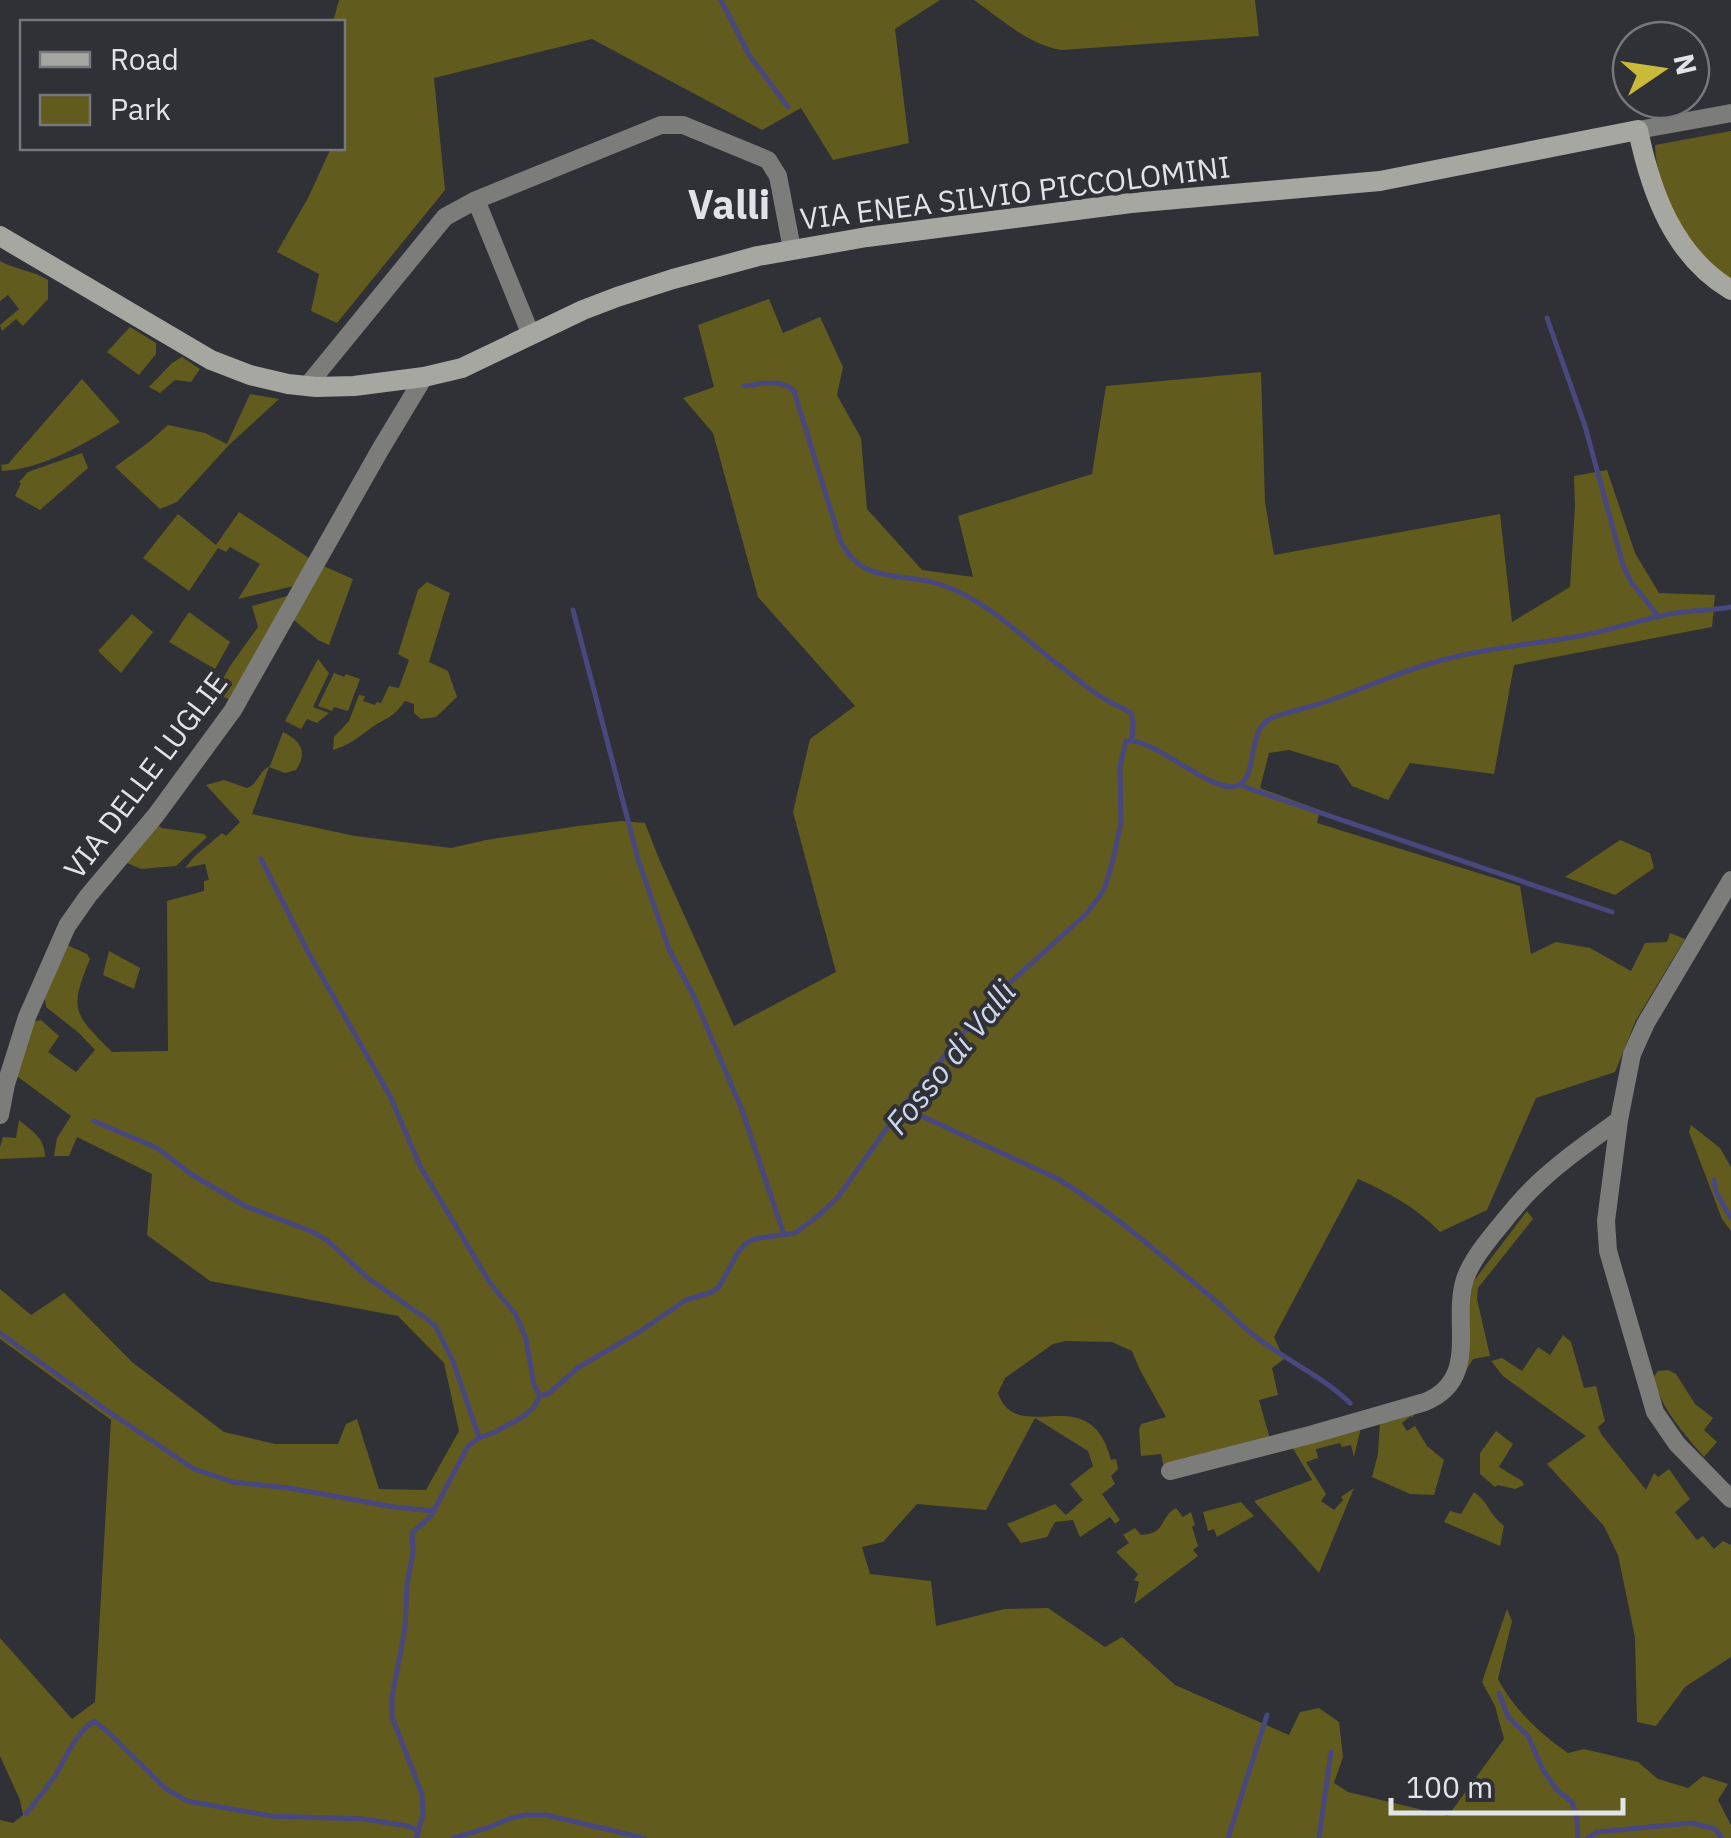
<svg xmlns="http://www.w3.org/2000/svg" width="1731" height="1838" font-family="'IBM Plex Sans',sans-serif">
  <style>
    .green { fill: #625b1e }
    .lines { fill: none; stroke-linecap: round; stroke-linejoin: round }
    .stream { stroke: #48487e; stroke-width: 5 }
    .street { stroke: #7c7c7a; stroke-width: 18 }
    .secondary { stroke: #a7a7a2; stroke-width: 20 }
    .labels { text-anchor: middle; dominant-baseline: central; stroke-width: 8; stroke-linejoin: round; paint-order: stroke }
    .street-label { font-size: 30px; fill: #e2e3e6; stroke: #2f3136 }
    .water-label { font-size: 32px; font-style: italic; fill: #cdd6ec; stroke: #2f3136 }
    .district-label { font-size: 40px; font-weight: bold; fill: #e2e3e6; stroke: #2f3136 }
  </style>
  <rect width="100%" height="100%" fill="#2f3136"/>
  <path class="green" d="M339 0H940L895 29 909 143 833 160 801 108 762 130 592 39 434 78 445 190 337 323 311 311 319 274 277 252 308 198 331 148H342V22H333Z
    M974 0H1255L1259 36 1062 50C1029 45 1001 19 974 0Z
    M1731 131V280L1725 277C1714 265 1701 254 1691 242 1670 217 1656 177 1655 145Z
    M0 261C16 270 32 270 48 280V299L23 326 16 319 2 331 0 325 19 309 8 295 0 301Z
    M769 299 783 333 820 317 843 367 837 395 861 438 867 509 922 570 973 577 958 516 1092 474 1106 386 1261 372 1265 502 1274 555 1500 514 1512 622 1570 587 1575 506 1574 476 1607 470 1635 553 1659 593 1715 595 1712 627 1514 665 1494 774 1410 763 1388 800 1352 786 1338 765 1289 750 1269 753 1260 788 1320 810 1317 823 1520 886 1531 954 1556 942 1590 948 1631 971 1645 943 1667 942 1670 933 1685 939 1636 1020 1615 1072 1536 1098 1487 1210 1440 1232C1417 1208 1388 1192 1358 1179L1274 1337 1284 1359 1272 1368 1278 1395 1259 1400 1270 1439 1164 1468 1161 1454 1141 1456 1139 1430 1141 1424 1166 1417 1140 1370 1132 1351 1112 1342 1065 1341 1053 1344 1005 1378 998 1393C1017 1449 1090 1376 1111 1460L1116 1459 1118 1469 1111 1476 1115 1484 1102 1494 1120 1520 1115 1524 1110 1517 1080 1537 1073 1520 1055 1522 1047 1537 1021 1543 1007 1524 1055 1504 1066 1515 1083 1500 1070 1484 1093 1466 1088 1451 1035 1418 986 1510 917 1504 883 1542 862 1547 870 1574 931 1581 936 1626 1004 1609 1048 1608 1105 1647 1122 1637 1175 1685 1289 1735 1300 1712 1319 1708 1339 1722 1343 1757 1334 1783 1348 1792 1448 1816 1504 1739 1495 1706 1482 1682 1507 1609 1512 1621 1498 1679C1513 1708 1541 1735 1568 1753L1584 1749 1638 1762 1658 1779 1688 1788 1703 1776 1728 1784 1718 1800 1731 1825V1838H0V1820L13 1823 23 1815 20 1800 0 1756V1638L72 1719 95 1702 111 1420 0 1339V1289L31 1315 64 1293 132 1362 224 1432 275 1444H338L346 1424 357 1419 379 1489 426 1490 459 1431 444 1363 398 1316 210 1281 147 1235 152 1174 77 1137 69 1156H54L57 1138 71 1116 14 1074 31 1022 41 1020 59 1036 48 1052 76 1072 95 1050 79 1033 46 1007 44 993 67 945 87 954 90 959C69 1010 73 1013 112 1052L168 1051 167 901 204 891V881L209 880 205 864 185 868 195 856 222 833 226 836 240 822 206 785 224 780 247 788C258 784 259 771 270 766L283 732C301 741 308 752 296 770L285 773 269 767 252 814 355 836 451 848 486 840 578 826 621 821 645 823 659 859 734 1026 836 972 793 812 810 739 855 706 758 597 713 433 683 398 714 387 698 325Z
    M130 327 156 343V354L139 375 107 352Z
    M182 357 200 369 191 382 175 380 160 393 149 387 172 363Z
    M82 379 120 422C86 443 43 469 2 471L1 465 8 464Z
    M250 394 279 399 229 445 177 502 160 509 115 467 149 442 168 425 205 433 227 444Z
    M82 453 88 468 40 510 15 496 21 483 19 482 28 472Z
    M239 512 312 560 294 586 238 599 260 564 230 547 226 552 218 548 189 591 143 558 178 514 216 545Z
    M321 565 353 579 329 645 318 640 290 617Z
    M427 582 450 593 429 662 448 671 457 697 436 717 421 719 414 713V704L405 701C391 720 388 716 371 728 356 739 351 744 333 750L334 737 349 721 359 695 365 696 363 701 375 705 377 702 381 703 389 686 399 688 409 660 398 654 418 590Z
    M291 595 231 700 215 693 230 666 258 627 252 606Z
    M189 612 230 642 215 669 169 642Z
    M132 614 153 632 121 673 98 651Z
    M318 659 329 673 313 707 329 713 317 723 307 719 301 729 285 721Z
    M334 673 344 677 346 674 360 679 348 711 334 707 332 711 318 706Z
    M157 825 162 828 204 834 207 837 176 866 141 869 127 863Z
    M1620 840 1650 853 1654 868 1615 895 1565 877Z
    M109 951 140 968 134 989 103 975Z
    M19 1120C33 1132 45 1138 45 1157L0 1159V1147L3 1137 16 1138Z
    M1691 1125 1720 1148 1731 1167V1231L1722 1219 1689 1132Z
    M1527 1211 1533 1219 1478 1288 1477 1299 1490 1356 1473 1359 1461 1379 1469 1302 1473 1282Z
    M1563 1335 1571 1342 1584 1388 1596 1386 1605 1421 1598 1427 1601 1434 1646 1490 1654 1473 1658 1477 1669 1469 1690 1499 1675 1512 1697 1540 1703 1536 1714 1549 1723 1541 1731 1545V1657L1685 1687 1656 1726 1637 1722 1635 1637 1618 1555 1604 1526 1547 1464 1586 1436 1503 1376 1491 1361 1502 1358 1522 1371 1538 1347 1550 1355Z
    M1668 1370 1676 1374 1695 1404 1713 1418 1704 1430 1717 1442 1704 1457C1683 1432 1662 1410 1653 1378L1658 1371Z
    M1414 1411 1413 1418 1411 1416 1402 1423 1407 1431 1415 1426 1427 1446 1444 1460 1434 1495 1410 1494 1372 1477 1378 1454 1380 1421Z
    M1361 1427 1354 1457 1351 1445 1342 1447 1340 1443 1316 1449 1318 1458 1306 1462 1326 1494 1321 1501 1334 1510 1343 1500 1341 1497 1354 1488 1319 1573 1254 1501 1312 1480 1292 1447Z
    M1496 1431 1513 1444 1499 1467 1522 1481 1524 1485 1515 1489 1498 1485 1495 1487 1480 1474V1453Z
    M1474 1492C1490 1504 1488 1513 1504 1526L1500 1546 1444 1522 1450 1511 1461 1514Z
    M1241 1502 1254 1516 1217 1537 1214 1529 1208 1531 1203 1512Z
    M1176 1508 1183 1517 1191 1512 1195 1525 1192 1527 1198 1546 1193 1550 1198 1556 1134 1604 1139 1582 1134 1580 1138 1574 1116 1552 1129 1543 1123 1535 1135 1528 1141 1535C1167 1534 1159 1517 1176 1508Z"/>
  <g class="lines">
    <path class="stream" d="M721 0 749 55 788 107
      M1547 318 1585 426 1623 565 1631 582 1658 616
      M744 386C762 384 780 378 794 391L839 537C859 587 903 570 945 586 990 603 1022 637 1060 666 1074 676 1088 689 1103 698 1112 704 1122 707 1131 713L1133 721 1132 740
      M573 610 638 859 669 949 695 999 742 1110 784 1235
      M1239 785 1612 912
      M261 859 308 952 390 1096 421 1168 490 1283 516 1315 526 1339 534 1385 540 1396
      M902 1107 1058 1179C1111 1211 1157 1252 1204 1291 1222 1305 1238 1323 1256 1337 1287 1361 1322 1376 1350 1403
      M94 1121 157 1148 191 1174 245 1206 313 1232 328 1241 369 1279 427 1319 436 1327 453 1361 479 1437
      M1714 1180 1716 1192 1731 1218
      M0 1333 106 1410 194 1469 233 1482 289 1488 394 1507 434 1511
      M1499 1693 1508 1717 1528 1736 1543 1770 1557 1790 1572 1802 1577 1819 1578 1838
      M26 1814C36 1801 47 1788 56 1774 67 1755 76 1733 94 1721L109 1733 166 1789 187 1801 271 1816 363 1819 408 1826 419 1831
      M416 1838 423 1815 422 1794 392 1717V1697L405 1628 407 1584 413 1553 412 1533 431 1516 468 1446 479 1438 495 1432 524 1416 534 1407 540 1396 548 1394 579 1367 639 1332 686 1300 712 1292 719 1287 737 1254 744 1245 754 1239 795 1233 818 1216 838 1197 902 1107 992 999 1085 915 1100 896 1105 887 1113 860 1121 822 1120 766 1126 741C1152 736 1212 794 1236 786 1261 778 1243 729 1274 717 1291 711 1308 708 1325 702 1361 690 1396 673 1432 663 1478 649 1527 645 1574 637 1607 632 1638 620 1670 614 1690 610 1711 611 1731 607
      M453 1838 487 1828 511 1818 526 1815H546L644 1838
      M1228 1838 1267 1715
      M1319 1838 1331 1752
      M1588 1838 1597 1832 1691 1823 1715 1829 1722 1838"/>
    <path class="street" d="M1638 130 1731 113
      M476 200 531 335
      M307 386 445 217 476 200 661 125H683L768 160 778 176 792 249
      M1731 880 1646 1023 1632 1054 1619 1120 1606 1221 1608 1251 1655 1412 1677 1444 1731 1499
      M0 1115 6 1084 27 1017 67 926 88 896 156 815 233 710 380 450 424 377
      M1170 1471 1310 1435 1425 1402C1481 1379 1451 1322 1465 1279 1471 1262 1483 1247 1494 1233 1505 1220 1516 1205 1529 1192 1555 1165 1589 1142 1619 1120"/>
    <path class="secondary" d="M0 236 211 360 250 375 288 384 316 387 354 386 424 377 462 368 583 310 617 297 673 279 758 256 867 237 1131 203 1380 181 1638 130C1651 193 1674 256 1731 290"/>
  </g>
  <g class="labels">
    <g class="street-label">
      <text transform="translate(1015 192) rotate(-7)">VIA ENEA SILVIO PICCOLOMINI</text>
      <text transform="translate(145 775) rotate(-53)">VIA DELLE LUGLIE</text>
    </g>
    <g class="water-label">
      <text transform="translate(950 1057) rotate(-51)">Fosso di Valli</text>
    </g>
    <g class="district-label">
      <text x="729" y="204">Valli</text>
    </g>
  </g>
  <rect x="20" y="20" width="325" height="130" fill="#2f3136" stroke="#77787c" stroke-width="2.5"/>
  <rect x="40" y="52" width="50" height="15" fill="#a7a7a2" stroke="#77787c" stroke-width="2.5"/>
  <text x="110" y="70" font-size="30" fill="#e2e3e6">Road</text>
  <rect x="40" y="95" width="50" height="30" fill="#625b1e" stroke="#77787c" stroke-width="2.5"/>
  <text x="110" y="120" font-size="30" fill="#e2e3e6">Park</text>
  <g transform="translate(1661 70) rotate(77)"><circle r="48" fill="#2f3136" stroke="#77787c" stroke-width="2.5"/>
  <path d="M0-8L18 38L0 25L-18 38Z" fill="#c9ba3a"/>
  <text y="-15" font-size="28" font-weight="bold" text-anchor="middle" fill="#e2e3e6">N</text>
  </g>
  <path d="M1391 1798v15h232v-15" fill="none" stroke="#e2e3e6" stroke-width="5"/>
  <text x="1406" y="1798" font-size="30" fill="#e2e3e6" stroke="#2f3136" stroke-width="8" paint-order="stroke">100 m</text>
</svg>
